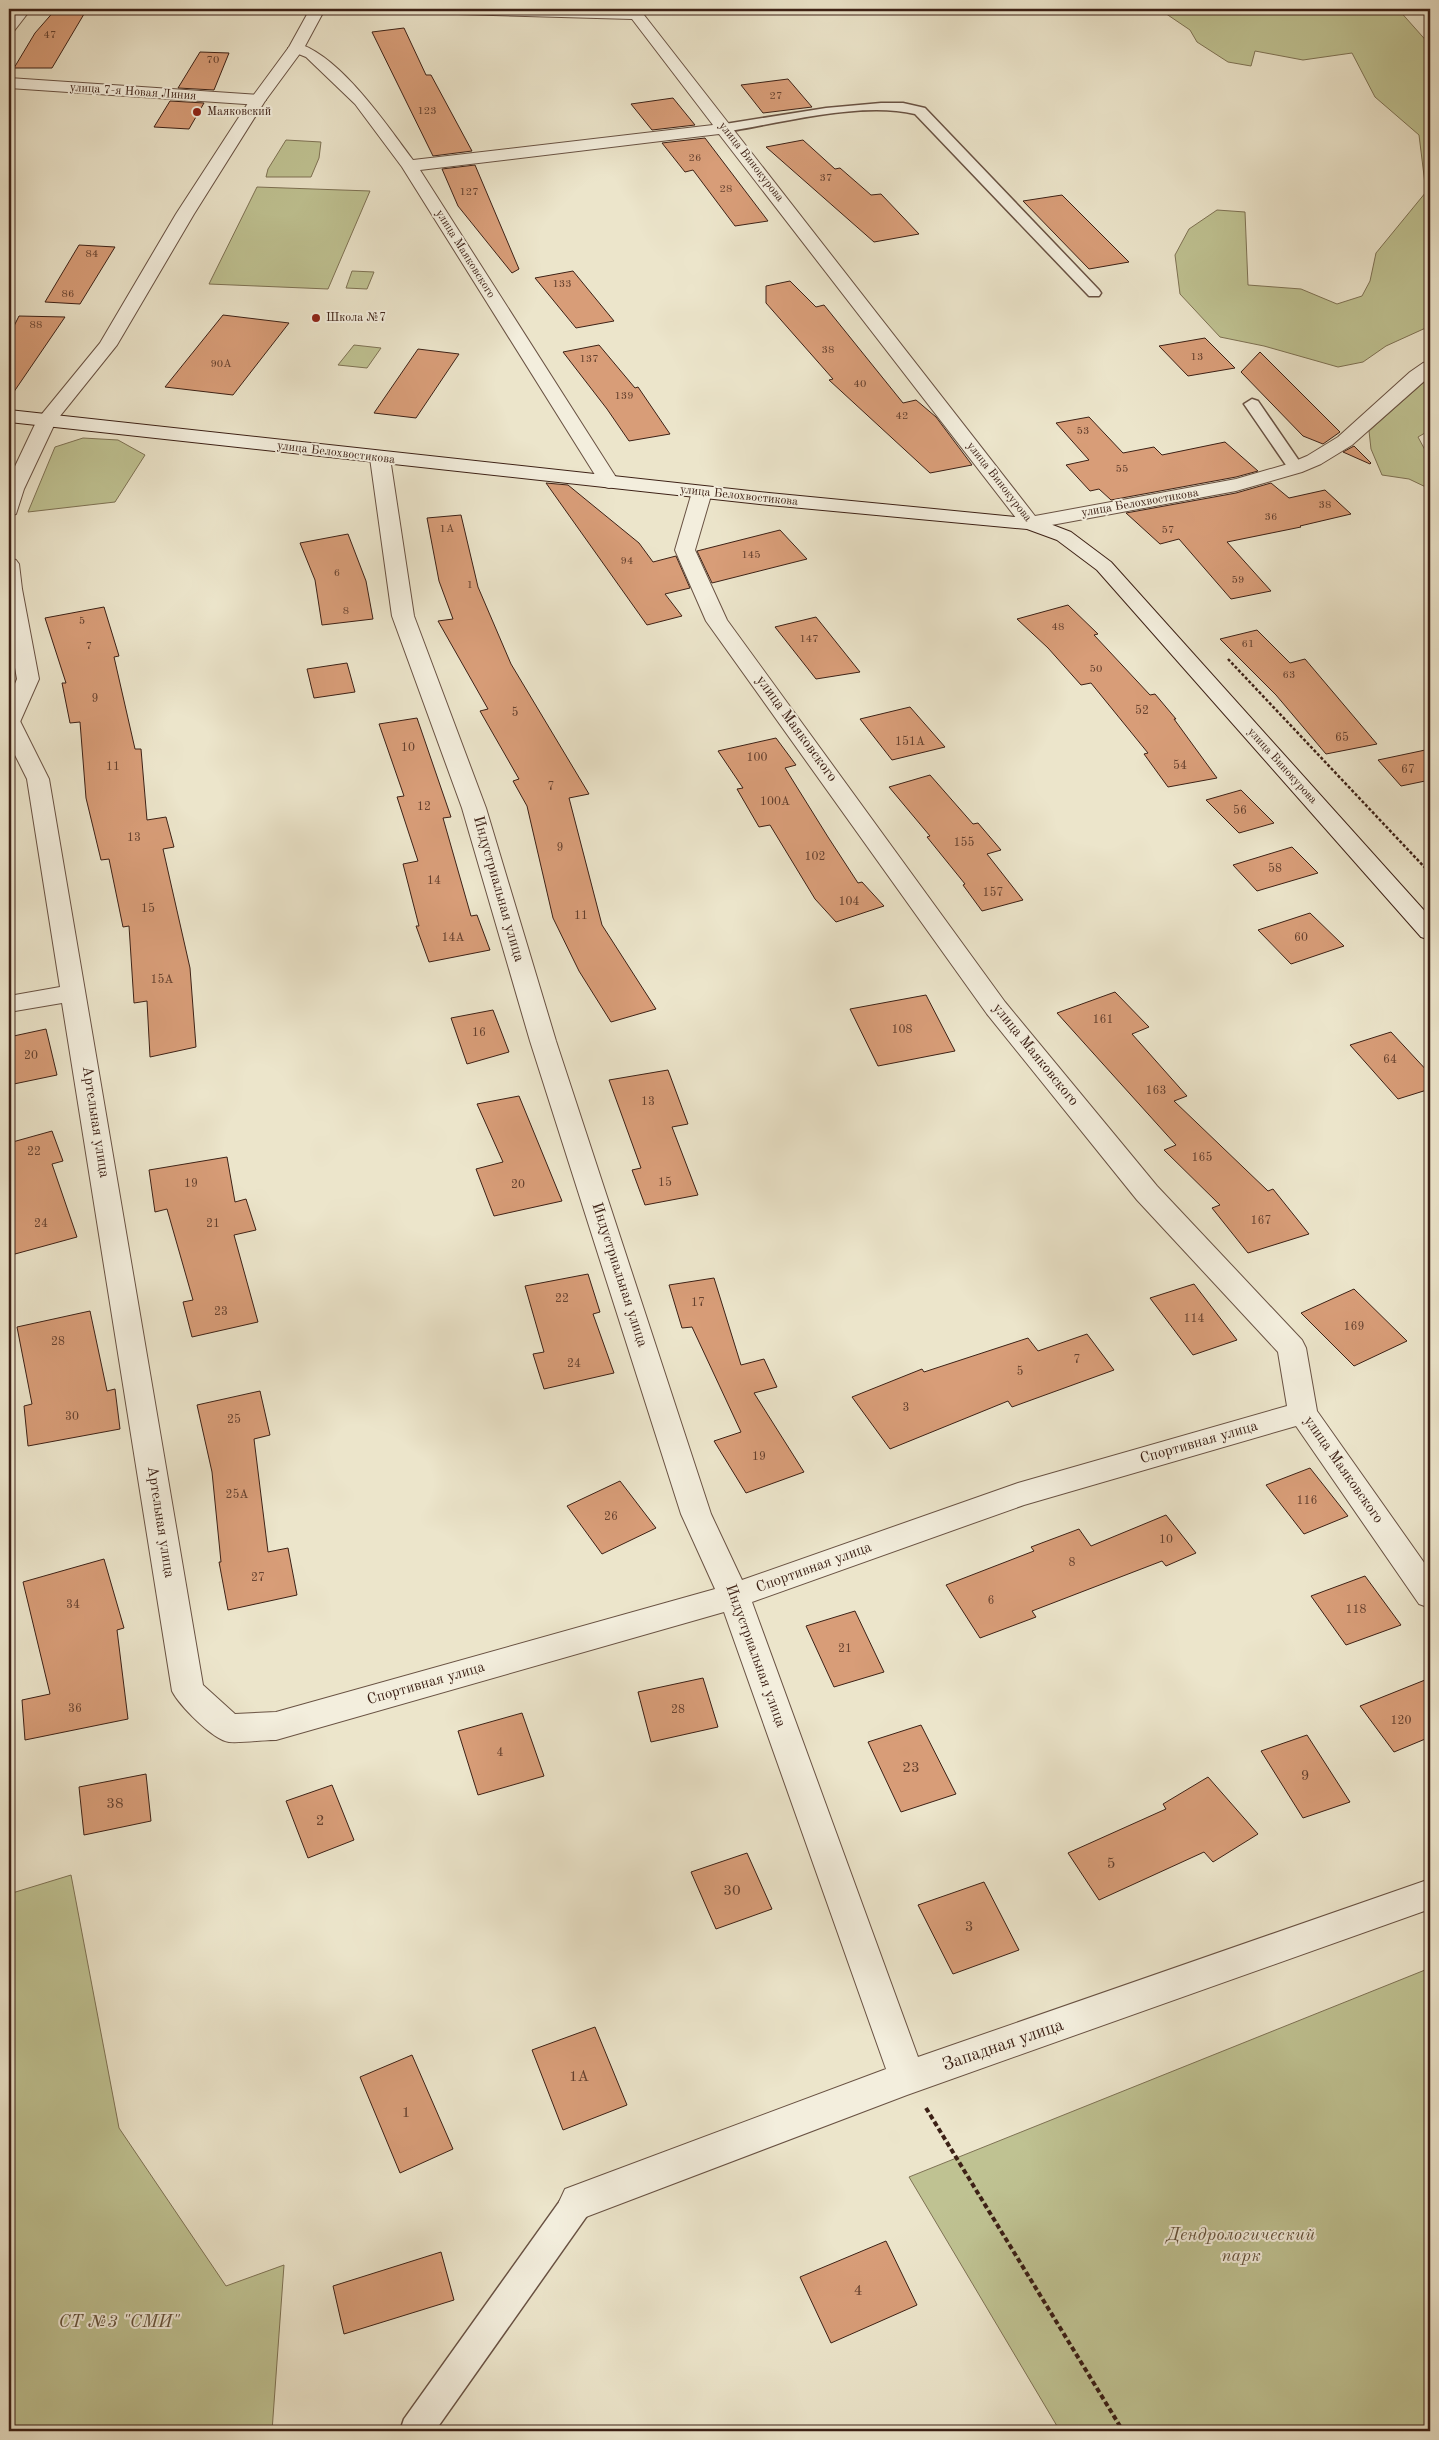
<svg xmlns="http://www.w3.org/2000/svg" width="1439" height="2440" font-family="'Old Standard TT',serif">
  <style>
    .green { fill: #bfc292; stroke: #7e7254 }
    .building { fill: #d89d78; stroke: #3d2116 }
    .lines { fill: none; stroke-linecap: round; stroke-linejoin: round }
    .service-casing { stroke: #695243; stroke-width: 3 }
    .minor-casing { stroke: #695243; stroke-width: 2 }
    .tertiary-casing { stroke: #695243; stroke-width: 2 }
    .secondary-casing { stroke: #3d2116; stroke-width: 2 }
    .path-far1 { stroke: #3d2116; stroke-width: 2.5; stroke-dasharray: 3 2; stroke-linecap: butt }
    .path { stroke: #3d2116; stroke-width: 4; stroke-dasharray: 5 3; stroke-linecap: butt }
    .service { fill: #f3eedd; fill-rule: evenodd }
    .minor { fill: #f3eedd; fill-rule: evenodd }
    .tertiary { fill: #f3eedd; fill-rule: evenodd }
    .secondary { fill: #f3eedd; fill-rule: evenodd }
    .poi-dot { fill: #8f2418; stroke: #f3eedd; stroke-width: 2 }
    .labels { text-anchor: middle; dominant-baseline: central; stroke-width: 4; stroke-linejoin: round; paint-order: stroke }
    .far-number-label { font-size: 11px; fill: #64402e }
    .far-street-label { font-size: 12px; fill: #3d2116; stroke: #f3eedd }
    .far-poi-label { font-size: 12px; fill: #3d2116; stroke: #f3eedd; text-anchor: start }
    .number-label { font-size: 12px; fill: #64402e }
    .street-label { font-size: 15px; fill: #3d2116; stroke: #f3eedd }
    .near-number-label { font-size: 15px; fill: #64402e }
    .near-street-label { font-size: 18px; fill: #3d2116; stroke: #f3eedd }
    .near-park-label { font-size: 18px; font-style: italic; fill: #64513b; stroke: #f3eedd }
  </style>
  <rect width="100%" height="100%" fill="#ece5cb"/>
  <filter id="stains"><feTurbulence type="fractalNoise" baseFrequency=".004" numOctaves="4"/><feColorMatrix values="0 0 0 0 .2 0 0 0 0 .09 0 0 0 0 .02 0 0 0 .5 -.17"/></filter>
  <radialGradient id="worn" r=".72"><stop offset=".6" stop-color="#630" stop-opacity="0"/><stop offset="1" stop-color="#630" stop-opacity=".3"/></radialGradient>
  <path class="green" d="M1159 9H1398L1430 45V326L1386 346 1363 362 1338 367 1264 346 1220 337 1180 294 1175 255 1189 229 1217 210 1245 212 1248 285 1301 289 1337 304 1362 296 1370 281 1376 253 1426 192 1419 135 1375 97 1352 53 1303 60 1255 51 1251 66 1228 62 1197 42 1190 30Z
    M286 140 321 142 319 158 311 177H266L268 169Z
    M257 187 370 191 328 289 209 284Z
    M352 271 374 272 367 289 346 288Z
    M354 345 381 348 367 368 338 365Z
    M1430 377V430L1418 437 1425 450 1430 452V489L1409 479 1382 475 1371 449 1369 431Z
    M83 438 118 440 145 455 115 502 28 512 55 447Z
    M71 1875 119 2128 226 2286 284 2265 272 2431H9V1894Z
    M1430 1968V2431H1060L909 2177Z"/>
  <path class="building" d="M56 9H87L52 68H14L35 33Z
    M404 28 426 75H431L472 151 433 156 372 32Z
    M200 52 229 53 214 90 178 88Z
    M788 79 812 107 763 113 741 85Z
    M673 98 695 125 652 130 631 104Z
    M170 101 204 103 189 129 154 127Z
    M705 138 768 221 735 226 693 170 685 172 662 143Z
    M803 140 835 169 840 168 871 195 881 194 919 234 874 242 766 147Z
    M475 165 519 269 512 273 458 206 442 169Z
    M1062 195 1129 262 1089 269 1023 201Z
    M79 245 115 247 80 304 45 302Z
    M573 271 614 321 576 328 535 278Z
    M790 281 816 307 824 305 903 403 916 400 936 417 972 465 930 473 829 380 833 379 766 303V286Z
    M223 315 289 323 233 395 165 387Z
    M19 316 65 317 9 399V336Z
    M1205 338 1235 368 1188 376 1159 346Z
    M599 345 635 388 638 387 670 434 629 441 607 409 563 352Z
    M418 349 459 354 416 418 374 413Z
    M1260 352 1340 432 1323 444 1303 436 1241 372Z
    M1089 417 1123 453 1154 447 1162 455 1225 442 1258 471 1236 477 1111 500 1099 489 1090 491 1066 465 1089 460 1056 423Z
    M1354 446 1371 463 1370 464 1343 452Z
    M546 483 568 485 639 543 653 562 676 556 690 588 665 594 682 616 647 625Z
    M1271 483 1289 498 1325 490 1351 514 1300 526 1301 527 1227 542 1271 591 1231 599 1179 539 1160 544 1126 513 1236 493Z
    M461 515 478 587 511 664 589 794 569 798 602 925 656 1009 611 1022 579 971 553 918 527 806 513 781 519 779 480 711 488 709 438 621 453 619 439 581 427 518Z
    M780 530 807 559 712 583 697 551Z
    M348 534 366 581 373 619 322 625 315 580 300 543Z
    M1068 605 1098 634 1094 635 1150 695 1155 694 1176 719H1174L1217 778 1168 787 1144 754 1148 753 1091 683 1081 685 1048 648 1017 619Z
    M104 607 119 656 114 657 135 749H141L147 820 166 817 174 847 163 849 190 968 196 1047 150 1057 147 1001 134 1003 129 926 123 927 109 859 101 860 86 798 80 722 70 723 62 683H66L45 618Z
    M816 617 860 672 816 679 775 627Z
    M1257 630 1290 663 1305 659 1377 744 1326 754 1276 695 1220 639Z
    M347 663 355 692 314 698 307 669Z
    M910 707 945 747 892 760 860 719Z
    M417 718 451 817 443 818 471 916 477 915 490 950 429 962 416 926H419L403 864 418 861 397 797 404 796 379 724Z
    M776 738 796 765 785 768 828 837 858 883 862 882 884 906 836 922 815 899 770 825 759 827 737 789 743 788 718 751Z
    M1430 749V780L1401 786 1378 760Z
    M930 775 973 824 978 823 1001 850 987 854 1023 900 982 911 963 885 965 884 927 837 930 836 889 787Z
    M1241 790 1274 823 1239 833 1206 800Z
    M1292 847 1318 873 1257 891 1233 865Z
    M1310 913 1344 946 1291 964 1258 930Z
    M1115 992 1149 1027 1132 1034 1187 1096 1174 1101 1268 1191 1273 1189 1309 1234 1248 1253 1212 1208 1220 1205 1164 1150 1176 1145 1057 1013Z
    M926 995 955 1051 878 1066 850 1009Z
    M493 1010 509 1052 467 1064 451 1018Z
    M46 1029 57 1075 9 1085V1037Z
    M1391 1032 1430 1074V1089L1398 1099 1350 1045Z
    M668 1070 688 1124 672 1127 698 1195 645 1205 632 1170 641 1168 609 1080Z
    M519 1096 562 1201 494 1216 476 1169 503 1162 477 1104Z
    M52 1131 63 1161 52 1164 77 1237 15 1254 9 1236V1143Z
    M227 1157 235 1202 246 1199 256 1230 234 1235 258 1322 192 1337 183 1302 193 1300 167 1209 155 1212 149 1170Z
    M588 1274 600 1312 593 1314 614 1373 544 1389 533 1354 544 1352 525 1286Z
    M714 1278 741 1365 764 1359 777 1387 754 1393 804 1472 746 1493 714 1441 741 1432 692 1327 682 1328 669 1285Z
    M1194 1284 1237 1340 1193 1355 1150 1298Z
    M1354 1289 1407 1341 1354 1366 1301 1313Z
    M90 1311 107 1391 115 1389 120 1429 28 1446 24 1406 32 1404 17 1327Z
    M1087 1334 1114 1370 1012 1407 1008 1401 890 1449 852 1397 922 1369 924 1372 1028 1338 1038 1351Z
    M260 1391 270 1435 254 1439 268 1552 288 1548 297 1595 228 1610 219 1562H221L212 1472 197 1405Z
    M1310 1468 1348 1516 1304 1534 1266 1485Z
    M620 1481 656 1528 602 1554 567 1506Z
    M1166 1515 1196 1553 1166 1566 1162 1561 1032 1611 1036 1617 980 1638 946 1585 1034 1551 1031 1547 1079 1529 1091 1546Z
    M104 1559 124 1628 117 1630 128 1719 25 1740 22 1700 50 1694 23 1582Z
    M1365 1576 1401 1625 1346 1645 1311 1596Z
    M855 1611 884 1672 834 1687 806 1626Z
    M703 1678 718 1727 651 1742 638 1692Z
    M1430 1678V1737L1394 1752 1360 1706Z
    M522 1713 544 1776 478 1795 458 1731Z
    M921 1725 956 1794 901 1812 868 1742Z
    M1307 1735 1350 1802 1303 1818 1261 1751Z
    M146 1774 151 1821 84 1835 79 1787Z
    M1208 1777 1258 1834 1213 1862 1204 1852 1099 1900 1068 1853 1166 1809 1163 1804Z
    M332 1785 354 1840 308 1858 286 1801Z
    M747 1853 772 1909 716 1929 691 1872Z
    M984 1882 1019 1950 953 1974 918 1905Z
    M595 2027 627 2105 563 2130 532 2050Z
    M412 2055 453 2149 400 2173 360 2077Z
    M886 2241 917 2305 831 2343 800 2277Z
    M441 2252 454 2300 344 2334 333 2286Z"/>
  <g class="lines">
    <g class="service-casing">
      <path id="service" d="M881 103H903L925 108 1099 290 1101 293 1099 296H1089L915 114C861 101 781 123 725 132L718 128 725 124 826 108Z
        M1252 399 1258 401 1304 468 1302 471H1290L1288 468 1244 404Z
        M578 2187 589 2191 593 2202 589 2213 435 2431H400L404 2419 567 2191Z"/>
    </g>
    <g class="minor-casing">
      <path id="minor" d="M15 9H31L14 31 9 33V18Z
        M450 9H644V15L1035 516 1236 479 1288 464 1307 456 1338 437 1410 372 1423 363 1430 361V376L1352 445 1321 464 1302 472 1236 491 1030 529 1023 527 719 134 420 170 619 482 616 486 609 488 602 486 402 167 355 104 306 57 291 51 288 48 296 43C339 54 387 125 413 160L713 125 632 19 458 14Z
        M9 78 258 95 266 100 258 105 9 88Z
        M380 452 387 454 390 458 414 616 486 808 556 1041 711 1514 742 1580 1018 1483 1287 1406 1278 1352 1137 1200 987 1014 706 621 675 550 692 492 695 488 702 486 709 488 712 492 695 550 727 620 1005 1002 1157 1186 1302 1340 1306 1348 1317 1411 1430 1571V1608L1419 1604 1296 1426 1024 1505 752 1602 918 2057 1430 1879V1909L907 2095 578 2220 565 2215 559 2202 565 2189 886 2069 724 1612 276 1740C261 1740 244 1743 229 1742 213 1740 179 1705 172 1691L62 1003 9 1012V996L60 987 27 779 9 743V714L17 716 20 721 49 779 203 1685 235 1714 276 1712 715 1589 681 1514 530 1041 462 808 392 616 370 458 373 454Z"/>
    </g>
    <g class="tertiary-casing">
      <path id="tertiary" d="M310 9H325L304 48 265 101 194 214 117 345 56 421 24 489 16 514 9 516V479L37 420 100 343 176 214 250 100 289 47Z
        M9 558 16 560 19 564 22 589 39 679 20 722 17 727 9 729V698L17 679 9 634Z"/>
    </g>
    <g class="secondary-casing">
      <path id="secondary" d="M9 410 769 493 1037 519 1071 532 1111 562 1430 917V940L1421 937 1097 570 1057 540 1027 529 769 505 9 422Z"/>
    </g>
    <path class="path-far1" d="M1228 659 1430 873"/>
    <path class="path" d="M926 2108 1123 2431"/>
    <use href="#service" class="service"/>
    <use href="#minor" class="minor"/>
    <use href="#tertiary" class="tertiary"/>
    <use href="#secondary" class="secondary"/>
  </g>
  <g class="poi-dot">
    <circle cx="197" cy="112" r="5"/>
    <circle cx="316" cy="318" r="5"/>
  </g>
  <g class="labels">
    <g class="far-number-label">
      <text x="50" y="35">47</text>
      <text x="213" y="60">70</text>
      <text x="776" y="96">27</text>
      <text x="427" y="111">123</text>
      <text x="695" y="158">26</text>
      <text x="826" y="178">37</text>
      <text x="726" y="189">28</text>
      <text x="469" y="192">127</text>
      <text x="92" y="254">84</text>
      <text x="562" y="284">133</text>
      <text x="68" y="294">86</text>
      <text x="36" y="325">88</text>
      <text x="828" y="350">38</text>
      <text x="1197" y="357">13</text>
      <text x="589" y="359">137</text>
      <text x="221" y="364">90А</text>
      <text x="860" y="384">40</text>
      <text x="624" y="396">139</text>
      <text x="902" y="416">42</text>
      <text x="1083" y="431">53</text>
      <text x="1122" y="469">55</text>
      <text x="1325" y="505">38</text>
      <text x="1271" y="517">36</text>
      <text x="447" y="529">1А</text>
      <text x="1168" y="530">57</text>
      <text x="751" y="555">145</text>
      <text x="627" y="561">94</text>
      <text x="337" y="573">6</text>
      <text x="1238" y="580">59</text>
      <text x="470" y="585">1</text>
      <text x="346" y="611">8</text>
      <text x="82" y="621">5</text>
      <text x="1058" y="627">48</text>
      <text x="809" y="639">147</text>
      <text x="1248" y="644">61</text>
      <text x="89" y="646">7</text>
      <text x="1096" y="669">50</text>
      <text x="1289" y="675">63</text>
    </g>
    <g class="far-street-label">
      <text transform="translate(133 92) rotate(4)">улица 7-я Новая Линия</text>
      <text transform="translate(751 162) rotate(52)">улица Винокурова</text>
      <text transform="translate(465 254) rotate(58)">улица Маяковского</text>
      <text transform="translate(336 453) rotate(7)">улица Белохвостикова</text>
      <text transform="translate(999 482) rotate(52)">улица Винокурова</text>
      <text transform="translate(739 496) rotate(6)">улица Белохвостикова</text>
      <text transform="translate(1140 503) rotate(-10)">улица Белохвостикова</text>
      <text transform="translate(1282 766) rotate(48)">улица Винокурова</text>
    </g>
    <g class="far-poi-label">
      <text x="207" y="112">Маяковский</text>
      <text x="326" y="318">Школа №7</text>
    </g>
    <g class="number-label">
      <text x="95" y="699">9</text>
      <text x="1142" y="711">52</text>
      <text x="515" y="713">5</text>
      <text x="1342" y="738">65</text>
      <text x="910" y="742">151А</text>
      <text x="408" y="748">10</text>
      <text x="757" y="758">100</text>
      <text x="1180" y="766">54</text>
      <text x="113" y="767">11</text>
      <text x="1408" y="770">67</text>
      <text x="551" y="787">7</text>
      <text x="775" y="802">100А</text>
      <text x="424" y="807">12</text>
      <text x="1240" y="811">56</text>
      <text x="134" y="838">13</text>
      <text x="964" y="843">155</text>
      <text x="560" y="848">9</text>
      <text x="815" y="857">102</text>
      <text x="1275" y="869">58</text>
      <text x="434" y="881">14</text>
      <text x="993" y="893">157</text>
      <text x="849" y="902">104</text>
      <text x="148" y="909">15</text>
      <text x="581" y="916">11</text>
      <text x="453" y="938">14А</text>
      <text x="1301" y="938">60</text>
      <text x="162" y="980">15А</text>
      <text x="1103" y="1020">161</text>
      <text x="902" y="1030">108</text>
      <text x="479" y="1033">16</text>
      <text x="31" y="1056">20</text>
      <text x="1390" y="1060">64</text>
      <text x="1156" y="1091">163</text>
      <text x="648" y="1102">13</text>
      <text x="34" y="1152">22</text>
      <text x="1202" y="1158">165</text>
      <text x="665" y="1183">15</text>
      <text x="191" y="1184">19</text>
      <text x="518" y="1185">20</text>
      <text x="1261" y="1221">167</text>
      <text x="41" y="1224">24</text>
      <text x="213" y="1224">21</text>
      <text x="562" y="1299">22</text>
      <text x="698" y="1303">17</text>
      <text x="221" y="1312">23</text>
      <text x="1194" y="1319">114</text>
      <text x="1354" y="1327">169</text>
      <text x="58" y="1342">28</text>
      <text x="1077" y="1360">7</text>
      <text x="574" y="1364">24</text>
      <text x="1020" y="1372">5</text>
      <text x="906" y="1408">3</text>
      <text x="72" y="1417">30</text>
      <text x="234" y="1420">25</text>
      <text x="759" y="1457">19</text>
      <text x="237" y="1495">25А</text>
      <text x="1307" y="1501">116</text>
      <text x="611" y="1517">26</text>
      <text x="1166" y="1540">10</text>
      <text x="1072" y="1563">8</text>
      <text x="258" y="1578">27</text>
      <text x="991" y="1601">6</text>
      <text x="73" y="1605">34</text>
      <text x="1356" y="1610">118</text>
      <text x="845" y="1649">21</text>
      <text x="75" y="1709">36</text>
      <text x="678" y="1710">28</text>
      <text x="1401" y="1721">120</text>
      <text x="500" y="1753">4</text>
    </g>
    <g class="street-label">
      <text transform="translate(796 729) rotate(54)">улица Маяковского</text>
      <text transform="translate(498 889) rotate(74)">Индустриальная улица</text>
      <text transform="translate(1035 1055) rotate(51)">улица Маяковского</text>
      <text transform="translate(95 1122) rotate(81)">Артельная улица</text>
      <text transform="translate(619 1275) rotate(72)">Индустриальная улица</text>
      <text transform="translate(1199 1443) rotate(-16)">Спортивная улица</text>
      <text transform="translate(1343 1470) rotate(55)">улица Маяковского</text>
      <text transform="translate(160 1522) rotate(81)">Артельная улица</text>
      <text transform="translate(814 1568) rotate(-20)">Спортивная улица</text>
      <text transform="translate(755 1656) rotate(70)">Индустриальная улица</text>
      <text transform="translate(426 1684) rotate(-16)">Спортивная улица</text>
    </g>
    <g class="near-number-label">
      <text x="911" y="1768">23</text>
      <text x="1305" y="1776">9</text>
      <text x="115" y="1804">38</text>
      <text x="320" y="1821">2</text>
      <text x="1111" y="1864">5</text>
      <text x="732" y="1891">30</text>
      <text x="969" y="1927">3</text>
      <text x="579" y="2077">1А</text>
      <text x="406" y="2113">1</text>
      <text x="858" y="2291">4</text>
    </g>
    <g class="near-street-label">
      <text transform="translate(1003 2045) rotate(-19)">Западная улица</text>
    </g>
    <g class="near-park-label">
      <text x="1241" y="2235">Дендрологический<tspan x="1241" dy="21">парк</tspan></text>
      <text x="119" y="2322">СТ №3 "СМИ"</text>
    </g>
  </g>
  <rect width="1439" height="2440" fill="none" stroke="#ece5cb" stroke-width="30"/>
  <rect x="10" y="10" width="1419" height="2420" fill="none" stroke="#3d2116" stroke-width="2.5"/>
  <rect x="15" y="15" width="1409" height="2410" fill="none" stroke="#3d2116"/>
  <rect width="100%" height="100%" filter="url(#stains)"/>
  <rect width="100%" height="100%" fill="url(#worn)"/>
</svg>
